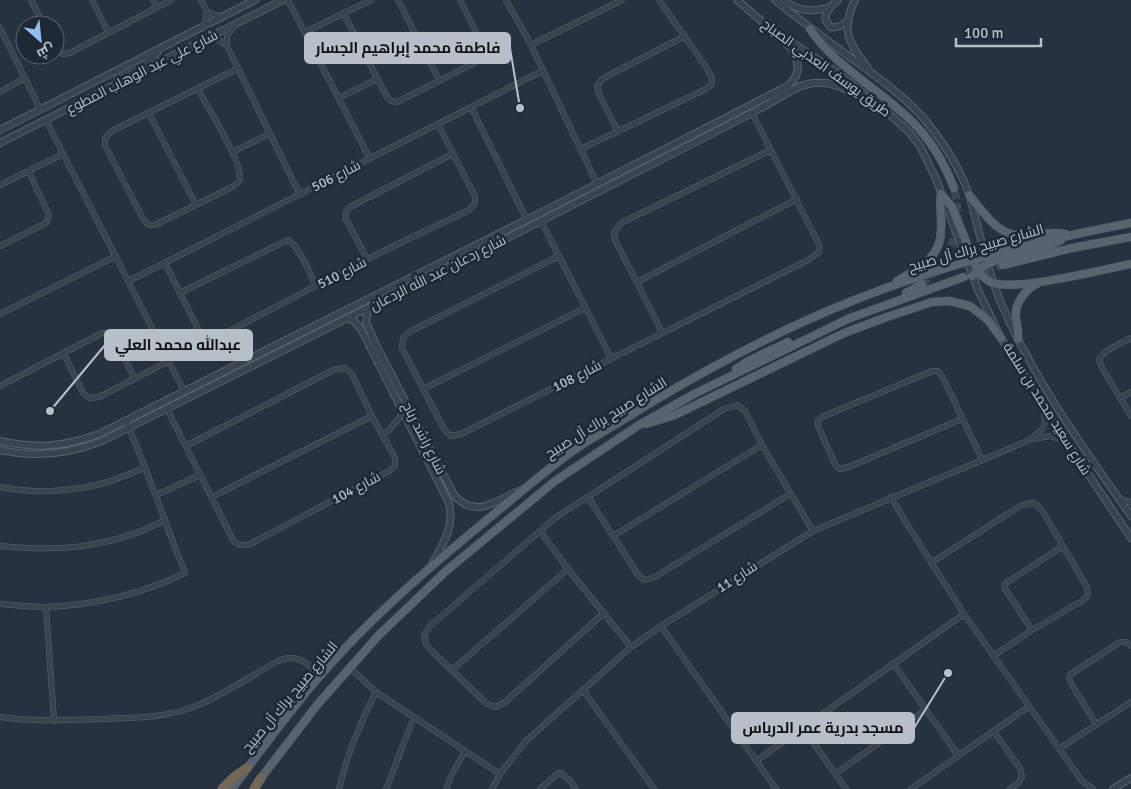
<svg xmlns="http://www.w3.org/2000/svg" width="1131" height="789" font-family="Signika,Cairo,sans-serif">
  <style>
    .lines { fill: none; stroke-linecap: round; stroke-linejoin: round }
    .primary-tunnel { stroke: #3c4754; stroke-width: 8; stroke-dasharray: 8 4; stroke-linecap: butt }
    .minor-casing { stroke: #58626c; stroke-width: 6 }
    .tertiary-casing { stroke: #58626c; stroke-width: 8 }
    .primary-casing { stroke: #444d58; stroke-width: 9 }
    .motorway-casing { stroke: #454f59; stroke-width: 10 }
    .minor { stroke: #3a444f; stroke-width: 5 }
    .tertiary { stroke: #3a444f; stroke-width: 6 }
    .primary { stroke: #58636e; stroke-width: 8 }
    .motorway { stroke: #746758; stroke-width: 9 }
    .labels { text-anchor: middle; dominant-baseline: central; stroke-width: 5; stroke-linejoin: round; paint-order: stroke }
    .street-label { font-size: 14px; fill: #b7bfc9; stroke: #1f2934 }
    .leader { fill: none; stroke: #b7bfc9; stroke-width: 2 }
    .callout-dot { fill: #b7bfc9; stroke: #1f2934; stroke-width: 2 }
    .callout { fill: #b7bfc9; stroke: #b7bfc9; stroke-width: 2 }
    .callout-label { font-size: 15px; text-anchor: middle; font-weight: bold; fill: #111 }
  </style>
  <rect width="100%" height="100%" fill="#26323f"/>
  <g class="lines">
    <path class="primary-tunnel" d="M973 274 1003 265
      M922 284C952 260 964 226 954 188"/>
    <g class="minor-casing">
      <path id="minor" d="M31 0 44 25
        M92 0 108 32
        M153 0 157 7
        M201 0 207 12 204 26
        M288 0 370 159
        M398 0 439 80
        M506 0 531 45 597 184
        M207 12 221 17
        M344 14 387 97 391 101 397 102 476 62 483 56 485 50 460 0
        M0 28 40 109
        M305 32 371 0
        M209 38 219 40 227 46 300 195
        M531 45 622 0
        M227 46V36L234 26
        M55 47 63 54 70 53 171 0
        M198 89C208 109 242 160 240 180L234 186 155 225H148L142 217 105 145V138L112 131 237 69
        M0 92 25 78
        M339 98 377 79
        M471 107 527 220
        M149 113 196 205
        M46 120 184 391
        M618 132 599 94 597 86 602 79 683 37
        M581 149 706 89 712 84V78L706 67 659 0
        M232 152 269 134
        M0 185 63 154
        M541 221 611 358
        M0 246 46 223 49 215 29 172
        M559 256 409 332 403 338 402 348 444 429 451 436 461 434 810 259 819 252 820 246 752 113
        M367 259 346 219V213L350 207 452 154
        M165 263 200 333 205 339H214L367 259 469 210 475 203V196L438 124
        M129 281 542 71
        M637 282 797 199
        M180 293 288 240C299 245 310 274 316 286
        M0 314 116 256
        M662 332 615 240 614 233 621 223 771 150
        M1131 338 1106 351 1099 359 1102 368 1131 416
        M64 354 83 393 89 398 99 397 169 361
        M0 386 102 333H109L115 338 134 378
        M423 389 585 308
        M1120 398 1131 392
        M167 409 233 540 239 545H248L389 471 395 466V458L372 416 352 374 345 368 333 370 186 446
        M962 419 846 468 839 469 835 464 818 426V421L822 417 932 371H938L942 376 982 459
        M382 435 389 430 403 413
        M1032 438C1049 424 1044 428 1044 408
        M0 487C34 494 67 492 101 484 116 480 131 473 145 468
        M156 495 200 475
        M212 497 372 416
        M588 497 639 576 645 580 655 577 790 494
        M891 497 905 521 964 614 1082 781 1093 789
        M1120 499 1131 502
        M541 532 568 569 631 647
        M613 536 762 445
        M0 546C60 552 109 548 164 521
        M931 563 1020 506C1033 502 1035 501 1043 512L1087 587 1088 595 1082 601 1032 630 993 656
        M0 604C15 605 31 607 46 607 94 605 142 594 185 573 165 523 148 471 126 421
        M46 607 54 721
        M604 613 504 703 495 707 487 704 432 651 426 644 424 635 430 626 555 518 724 409 737 405 745 411 762 445 813 531
        M661 626 776 789
        M1032 630 1004 587 1006 583 1063 546
        M893 663 958 755
        M350 668 376 692
        M452 670 568 569
        M583 690 654 789
        M0 717C33 722 66 720 100 719 130 718 162 718 191 708 220 697 248 678 276 662 295 652 307 662 320 676
        M1096 724 1071 683 1069 678 1071 674 1120 642H1126L1131 646
        M803 728 846 789
        M993 731 1020 768 1022 777 1018 783 1010 789
        M1059 749 1131 702
        M756 761 964 614
        M835 774 925 710
        M339 789C347 755 360 723 376 692L500 774
        M386 789 414 717
        M446 789 452 774 465 751
        M492 789 500 774 526 741 631 647 661 626 813 531 1032 439 1051 436 1066 442
        M540 789 557 774 561 773 570 781 576 789
        M911 789 1028 707"/>
    </g>
    <g class="tertiary-casing">
      <path id="tertiary" d="M737 0 765 24
        M775 0C804 24 835 46 865 68 889 86 911 102 930 126 946 147 961 170 969 195 980 231 986 268 1001 303 1034 380 1084 449 1131 516
        M782 0C800 11 810 13 830 7
        M838 0C831 5 826 11 825 19L830 27C838 28 841 26 847 21
        M855 0C840 31 849 42 868 68
        M781 35 835 71 886 111 909 132 920 146 936 179 978 290 1001 338 1044 408 1131 538
        M120 83 118 80 119 77 146 63 157 53
        M0 130 255 0
        M0 143 283 0
        M368 308 366 322 375 343 454 495C476 520 496 500 519 491
        M347 318 354 321 361 329 449 503C455 528 442 545 431 566
        M0 441C37 449 63 447 99 434L544 211 788 86C815 61 780 37 761 21
        M0 450C35 458 69 454 102 441L541 221 752 113 800 86 813 83H826L839 86 860 98 868 97
        M1113 789 1131 778"/>
    </g>
    <g class="primary-casing">
      <path id="primary" d="M810 29C835 66 874 86 906 116 929 136 943 160 954 188
        M941 194 952 207 978 271C982 277 986 280 993 283 1018 291 1101 270 1131 264
        M969 195C984 213 998 237 1025 236 1038 235 1051 231 1065 234
        M1003 265 1072 248 1131 237
        M972 276C995 251 1033 256 1061 240
        M897 281C918 269 941 258 941 230 942 218 939 206 941 194
        M906 293 922 284
        M1018 339C1019 332 1017 326 1016 319 1014 303 1025 290 1038 283
        M736 369 748 361 788 342
        M646 424 675 415 844 333 887 317 932 302 949 301 970 306 988 320 1001 338
        M258 782 317 705 379 635 446 571 555 481 639 425 696 393 850 318 964 277
        M232 789C260 751 288 713 319 677 368 620 425 571 483 523 514 498 544 471 577 448 600 433 624 420 647 405 712 366 781 329 852 301 942 265 1036 241 1131 223"/>
    </g>
    <g class="motorway-casing">
      <path id="motorway" d="M222 789 234 777 247 768
        M254 789 261 778"/>
    </g>
    <use href="#minor" class="minor"/>
    <use href="#tertiary" class="tertiary"/>
    <use href="#primary" class="primary"/>
    <use href="#motorway" class="motorway"/>
  </g>
  <g class="labels">
    <g class="street-label">
      <text transform="translate(826 68) rotate(36)">طريق يوسف العذبي الصباح</text>
      <text transform="translate(142 72) rotate(-27)">شارع علي عبد الوهاب المطوع</text>
      <text transform="translate(336 176) rotate(-27)">شارع 506</text>
      <text transform="translate(976 248) rotate(-16)">الشارع صبيح براك آل صبيح</text>
      <text transform="translate(342 273) rotate(-27)">شارع 510</text>
      <text transform="translate(438 273) rotate(-27)">شارع ردعان عبد الله الردعان</text>
      <text transform="translate(577 376) rotate(-27)">شارع 108</text>
      <text transform="translate(1047 409) rotate(58)">شارع سعيد محمد بن سلمة</text>
      <text transform="translate(606 418) rotate(-32)">الشارع صبيح براك آل صبيح</text>
      <text transform="translate(424 438) rotate(63)">شارع راشد رباح</text>
      <text transform="translate(356 488) rotate(-28)">شارع 104</text>
      <text transform="translate(737 577) rotate(-33)">شارع 11</text>
      <text transform="translate(290 697) rotate(-50)">الشارع صبيح براك آل صبيح</text>
    </g>
  </g>
  <path class="leader" d="M520 108L510 48M50 411L105 345M948 673L914 728"/>
  <g class="callout-dot">
    <circle cx="520" cy="108" r="5"/>
    <circle cx="50" cy="411" r="5"/>
    <circle cx="948" cy="673" r="5"/>
  </g>
  <g class="callout">
    <rect x="305" y="33" width="205" height="30" rx="5"/>
    <rect x="105" y="330" width="147" height="30" rx="5"/>
    <rect x="732" y="713" width="182" height="30" rx="5"/>
  </g>
  <g class="callout-label">
    <text x="408" y="53">فاطمة محمد إبراهيم الجسار</text>
    <text x="178" y="350">عبدالله محمد العلي</text>
    <text x="823" y="733">مسجد بدرية عمر الدرباس</text>
  </g>
  <g transform="translate(40 40) rotate(153)"><circle r="24" fill="#1f2934" stroke="#5c6570"/>
  <path d="M0-4L9 19L0 12L-9 19Z" fill="#92bef3"/>
  <text y="-8" font-size="14" font-weight="bold" text-anchor="middle" fill="#b7bfc9">ش</text>
  </g>
  <path d="M956 38v8h85v-8" fill="none" stroke="#b7bfc9" stroke-width="2.5"/>
  <text x="964" y="38" font-size="15" fill="#b7bfc9" stroke="#1f2934" stroke-width="4" paint-order="stroke">100 m</text>
</svg>
